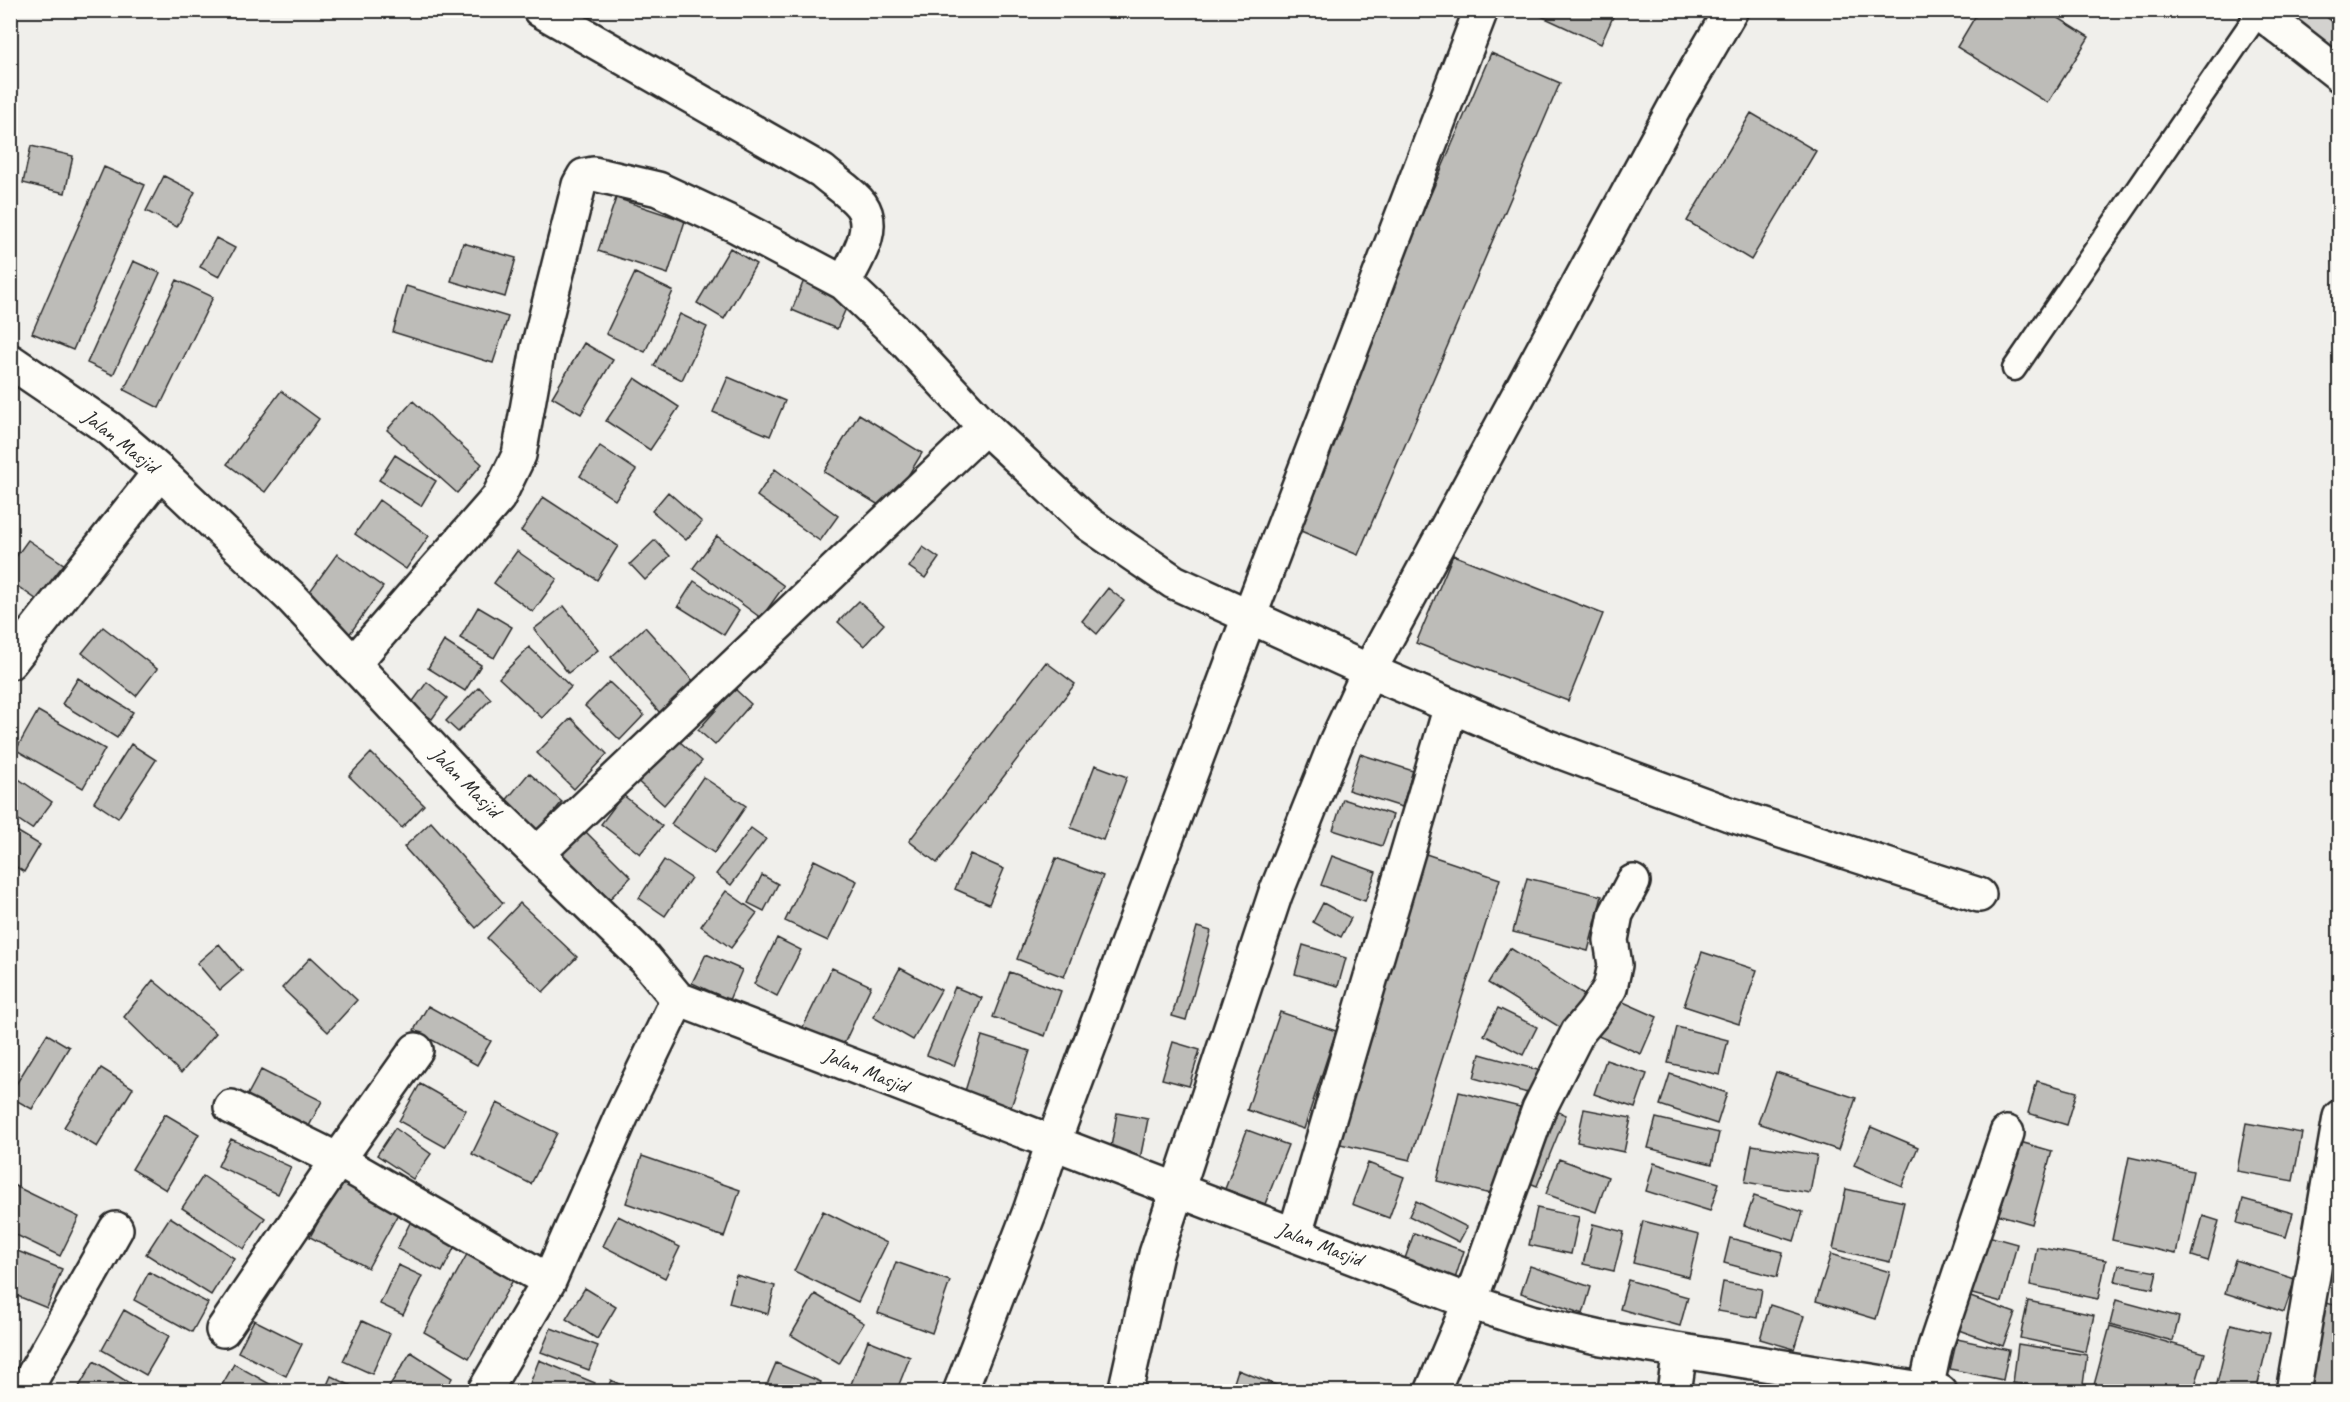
<svg xmlns="http://www.w3.org/2000/svg" width="2350" height="1402" font-family="Caveat,sans-serif">
  <style>
    .green { fill: #d3d2cf; stroke: #7f7e7d; stroke-width: 1.5 }
    .building { fill: #bdbcb8; stroke: #2b2b2b; stroke-width: 1.5 }
    .lines { fill: none; stroke-linecap: round; stroke-linejoin: round }
    .service-casing { stroke: #2b2b2b; stroke-width: 27 }
    .minor-casing { stroke: #2b2b2b; stroke-width: 38 }
    .tertiary-casing { stroke: #2b2b2b; stroke-width: 38 }
    .service { stroke: #fdfcf7; stroke-width: 22 }
    .minor { stroke: #fdfcf7; stroke-width: 33 }
    .tertiary { stroke: #fdfcf7; stroke-width: 33 }
    .labels { text-anchor: middle; dominant-baseline: central; stroke-width: 5; stroke-linejoin: round; paint-order: stroke }
    .street-label { font-size: 21px; fill: #2b2b2b; stroke: #fdfcf7 }
  </style>
  <rect width="100%" height="100%" fill="#f0efeb"/>
  <filter id="ink" filterUnits="userSpaceOnUse"><feTurbulence type="fractalNoise" baseFrequency=".0167" numOctaves="2"/><feDisplacementMap in="SourceGraphic" scale="12" xChannelSelector="R" yChannelSelector="G"/><feConvolveMatrix kernelMatrix="1 2 1 2 8 2 1 2 1" color-interpolation-filters="sRGB"/></filter>
  <g filter="url(#ink)">
    <path class="green" d="M2281 11H2339V55Z"/>
    <path class="building" d="M1528 10H1616L1601 44Z
      M1979 10H2046L2089 37 2048 103 1957 47Z
      M2318 10H2340V28Z
      M1491 53 1560 83 1358 555 1289 526Z
      M1751 113 1816 151 1751 260 1687 221Z
      M31 146 73 156 65 193 23 183Z
      M104 167 145 185 73 350 32 333Z
      M164 176 195 192 177 227 146 211Z
      M616 198 685 221 668 274 598 251Z
      M216 238 235 248 219 277 200 267Z
      M463 243 516 258 505 297 451 281Z
      M730 248 756 264 724 319 697 303Z
      M133 261 160 273 113 375 87 363Z
      M635 273 673 291 645 352 606 334Z
      M177 280 213 297 159 408 124 390Z
      M804 280 850 299 837 329 792 310Z
      M406 286 508 317 493 363 393 332Z
      M680 314 707 327 682 380 654 366Z
      M584 343 613 360 581 414 552 397Z
      M728 377 785 401 770 436 713 412Z
      M635 378 679 407 650 450 606 421Z
      M281 391 319 419 265 492 227 464Z
      M413 401 482 464 457 493 387 430Z
      M859 414 922 453 887 510 824 472Z
      M600 446 636 470 615 500 580 476Z
      M395 455 436 481 421 506 379 480Z
      M775 469 838 516 820 541 757 496Z
      M668 492 702 522 686 540 652 511Z
      M543 497 618 546 597 580 521 531Z
      M379 500 429 536 406 569 355 534Z
      M717 536 784 586 761 618 693 568Z
      M28 540 68 567 43 604 10 581V565Z
      M655 540 670 556 645 580 630 564Z
      M923 547 939 558 925 578 909 567Z
      M517 551 557 579 533 612 494 583Z
      M337 554 383 587 349 635 303 601Z
      M1453 555 1603 614 1568 701 1416 643Z
      M694 581 739 611 724 635 678 606Z
      M1108 588 1124 601 1097 634 1082 621Z
      M859 601 884 624 864 646 838 622Z
      M564 606 598 650 568 673 534 629Z
      M478 607 512 627 494 658 460 638Z
      M103 627 157 669 136 696 82 653Z
      M645 627 694 682 660 713 611 657Z
      M444 641 481 665 465 691 428 668Z
      M529 647 571 687 542 718 499 678Z
      M1046 662 1075 684 937 863 909 841Z
      M78 678 133 712 117 738 62 704Z
      M427 682 447 698 432 719 411 704Z
      M609 682 644 715 620 740 585 706Z
      M479 687 491 699 458 732 446 721Z
      M735 689 751 704 715 745 698 730Z
      M38 711 105 749 83 788 16 750Z
      M571 718 607 754 574 789 537 753Z
      M672 735 702 761 664 805 634 778Z
      M131 744 156 760 118 818 94 802Z
      M371 753 424 805 402 828 349 776Z
      M1360 754 1413 771 1402 807 1348 790Z
      M1095 765 1127 777 1103 840 1071 828Z
      M10 773 52 802 32 829 10 814Z
      M529 773 562 802 532 838 499 809Z
      M703 777 746 806 714 853 671 824Z
      M623 795 662 826 640 854 601 824Z
      M1343 799 1393 815 1382 846 1333 830Z
      M431 822 503 903 476 928 404 847Z
      M10 827 40 845 24 872 10 863Z
      M751 828 766 839 731 885 716 874Z
      M585 831 631 877 604 905 557 858Z
      M1420 852 1500 879 1410 1160 1336 1143Z
      M970 854 1004 869 989 904 955 889Z
      M1332 856 1376 872 1365 901 1321 885Z
      M1056 858 1103 876 1064 977 1017 959Z
      M664 860 691 878 665 916 639 898Z
      M814 860 857 881 828 941 785 921Z
      M762 875 778 884 764 911 748 903Z
      M1527 878 1602 896 1588 951 1513 932Z
      M726 891 757 913 731 948 701 926Z
      M520 903 577 957 543 992 487 938Z
      M1323 903 1351 918 1341 937 1313 922Z
      M1197 927 1211 931 1186 1020 1172 1016Z
      M777 938 801 950 777 996 754 984Z
      M219 944 242 971 220 990 197 963Z
      M1303 945 1346 958 1338 986 1295 974Z
      M1510 948 1587 996 1566 1031 1488 983Z
      M1702 952 1757 970 1739 1024 1684 1006Z
      M706 954 742 970 729 1000 692 983Z
      M311 957 357 1000 328 1032 282 988Z
      M832 968 871 986 842 1048 802 1029Z
      M900 968 941 990 913 1040 873 1017Z
      M1010 972 1061 991 1045 1036 993 1017Z
      M153 980 216 1033 181 1073 124 1017Z
      M955 987 982 998 954 1066 927 1055Z
      M1612 997 1657 1017 1641 1054 1596 1035Z
      M428 1006 491 1041 477 1065 414 1030Z
      M1498 1008 1537 1027 1523 1055 1484 1035Z
      M1280 1012 1336 1031 1304 1129 1247 1110Z
      M1677 1027 1728 1040 1720 1075 1668 1063Z
      M47 1034 69 1047 32 1109 10 1097V1094Z
      M982 1036 1030 1051 1008 1116 962 1101Z
      M1173 1042 1200 1050 1189 1086 1162 1079Z
      M1480 1054 1545 1072 1538 1096 1474 1078Z
      M1606 1060 1647 1074 1635 1108 1594 1094Z
      M101 1068 133 1088 97 1147 64 1127Z
      M261 1070 322 1101 307 1130 246 1098Z
      M1776 1072 1856 1098 1838 1150 1758 1123Z
      M1670 1074 1727 1093 1717 1124 1660 1105Z
      M2037 1081 2077 1092 2067 1125 2028 1113Z
      M420 1084 466 1110 445 1147 399 1121Z
      M1459 1092 1520 1107 1499 1196 1437 1181Z
      M497 1103 557 1133 531 1184 472 1154Z
      M1546 1107 1566 1115 1537 1186 1517 1178Z
      M1584 1109 1631 1118 1624 1152 1577 1142Z
      M1117 1113 1148 1119 1139 1164 1109 1158Z
      M165 1114 199 1134 166 1190 132 1169Z
      M1656 1118 1719 1133 1712 1164 1648 1148Z
      M2246 1123 2302 1133 2293 1181 2237 1171Z
      M1871 1127 1918 1147 1902 1186 1854 1165Z
      M395 1128 431 1154 413 1179 377 1155Z
      M1247 1130 1288 1145 1265 1204 1225 1189Z
      M2006 1138 2052 1151 2032 1224 1986 1211Z
      M231 1139 291 1167 278 1194 218 1166Z
      M1752 1145 1817 1155 1810 1193 1745 1182Z
      M642 1156 740 1190 724 1237 626 1203Z
      M2129 1157 2193 1171 2176 1254 2112 1240Z
      M1559 1159 1608 1177 1596 1212 1546 1194Z
      M1368 1163 1404 1177 1389 1218 1352 1204Z
      M1654 1163 1719 1183 1710 1211 1646 1191Z
      M203 1176 265 1218 244 1249 182 1208Z
      M341 1180 399 1212 368 1268 310 1237Z
      M13 1185 79 1217 60 1256 10 1232V1190Z
      M1846 1189 1904 1202 1890 1262 1833 1249Z
      M1754 1196 1803 1212 1794 1241 1744 1225Z
      M2243 1199 2293 1213 2286 1237 2237 1223Z
      M1416 1201 1467 1227 1459 1242 1409 1216Z
      M2340 1207V1277L2325 1273Z
      M1537 1208 1579 1217 1571 1254 1529 1245Z
      M823 1211 887 1243 858 1302 794 1271Z
      M415 1213 460 1236 442 1272 397 1249Z
      M618 1216 680 1247 665 1278 603 1246Z
      M2203 1216 2219 1221 2208 1261 2192 1256Z
      M170 1217 234 1258 211 1295 146 1254Z
      M1643 1221 1699 1235 1689 1277 1633 1263Z
      M1593 1224 1624 1232 1614 1271 1583 1264Z
      M1414 1233 1464 1251 1453 1285 1402 1267Z
      M1977 1233 2017 1244 2002 1302 1961 1291Z
      M1730 1238 1783 1252 1777 1277 1724 1263Z
      M471 1247 517 1273 469 1358 424 1332Z
      M2037 1247 2106 1260 2098 1299 2030 1285Z
      M10 1248 62 1269 47 1308 10 1293Z
      M1831 1254 1890 1272 1876 1319 1816 1301Z
      M2235 1260 2295 1279 2284 1312 2225 1293Z
      M896 1262 950 1281 932 1333 878 1313Z
      M398 1265 422 1276 403 1315 380 1304Z
      M2119 1265 2157 1272 2153 1289 2115 1281Z
      M1530 1266 1591 1287 1583 1314 1521 1293Z
      M149 1272 208 1303 192 1332 134 1300Z
      M736 1275 775 1286 768 1314 729 1303Z
      M1628 1280 1688 1297 1680 1326 1620 1309Z
      M1723 1282 1762 1289 1757 1318 1718 1311Z
      M585 1288 616 1307 597 1339 566 1319Z
      M815 1294 864 1323 839 1364 791 1335Z
      M1965 1295 2015 1313 2003 1346 1953 1328Z
      M2116 1300 2179 1317 2173 1341 2110 1324Z
      M2028 1301 2094 1315 2086 1352 2020 1338Z
      M2316 1301 2340 1306V1392H2298Z
      M1770 1305 1804 1316 1794 1349 1760 1339Z
      M124 1310 169 1336 146 1375 102 1350Z
      M254 1320 302 1344 286 1376 238 1352Z
      M362 1321 390 1334 372 1374 343 1361Z
      M2231 1324 2270 1333 2256 1392H2215Z
      M2110 1326 2205 1353 2193 1392H2117L2094 1385Z
      M551 1328 598 1346 589 1370 541 1352Z
      M1957 1339 2009 1350 2003 1380 1950 1369Z
      M868 1340 910 1357 896 1392H848Z
      M2018 1344 2087 1355 2082 1392 2013 1383Z
      M411 1352 452 1378 444 1392H394L388 1388Z
      M539 1360 595 1383 592 1392H542L529 1386Z
      M94 1361 134 1386 131 1392H76Z
      M776 1363 821 1382 818 1392H771L765 1389Z
      M234 1364 284 1392H218Z
      M1238 1370 1294 1392H1231Z
      M331 1376 356 1388 354 1392H324Z
      M611 1380 634 1392H606Z"/>
    <g class="lines">
      <g class="service-casing">
        <path id="service" d="M2014 369 2259 12"/>
      </g>
      <g class="minor-casing">
        <path id="minor" d="M540 10 822 171C834 182 851 192 861 205 878 229 855 261 844 283L903 339 985 427 1089 524 1174 582 1369 671 1545 746 1729 814 1979 895
          M2257 10 2340 75
          M10 662 160 472
          M353 664 498 498 519 455 538 348 579 185 584 176 594 174 658 189 733 224 844 283
          M538 853 985 427
          M416 1050 338 1160 549 1281
          M1295 1234 1451 706
          M223 1330 338 1160 231 1107
          M1926 1389 1935 1347 2007 1133
          M24 1392 116 1229
          M484 1392 549 1281 621 1117 678 999
          M960 1392 1030 1211 1053 1143 1249 617 1481 10
          M1125 1392 1156 1254 1275 895 1337 740 1369 671 1678 101 1731 10
          M1432 1392 1470 1302 1539 1109 1578 1032 1594 1013 1610 988 1615 965 1611 940 1616 914 1633 882
          M1674 1392 1680 1351
          M2293 1392 2340 1117"/>
      </g>
      <g class="tertiary-casing">
        <path id="tertiary" d="M10 361 110 429 160 472 292 598 470 789 645 959 678 999 1470 1302 1531 1322 1601 1338 1940 1392"/>
      </g>
      <use href="#service" class="service"/>
      <use href="#minor" class="minor"/>
      <use href="#tertiary" class="tertiary"/>
    </g>
  </g>
  <g class="labels">
    <g class="street-label">
      <text transform="translate(121 441) rotate(38)">Jalan Masjid</text>
      <text transform="translate(466 782) rotate(45)">Jalan Masjid</text>
      <text transform="translate(866 1070) rotate(22)">Jalan Masjid</text>
      <text transform="translate(1320 1244) rotate(21)">Jalan Masjid</text>
    </g>
  </g>
  <rect width="2350" height="1402" fill="none" stroke="#fdfcf7" stroke-width="36"/>
  <rect x="18" y="18" width="2314" height="1366" fill="none" stroke="#2b2b2b" stroke-width="2" filter="url(#ink)"/>
</svg>
